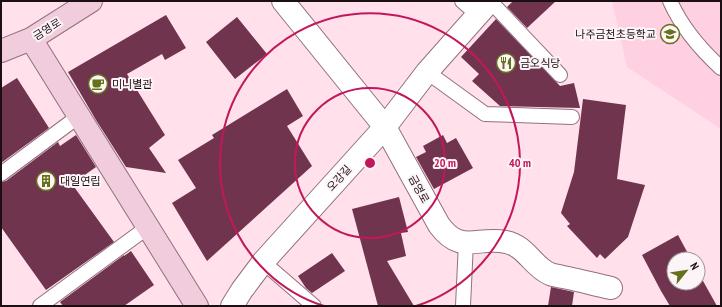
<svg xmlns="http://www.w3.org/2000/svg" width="722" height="307" font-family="'PT Sans Narrow','Noto Sans KR',sans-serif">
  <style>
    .built { fill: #fed0e2 }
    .building { fill: #70344f }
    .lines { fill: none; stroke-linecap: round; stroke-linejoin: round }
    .lane-casing { stroke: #92707d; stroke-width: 16 }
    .street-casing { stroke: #92707d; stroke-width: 24 }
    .secondary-casing { stroke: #92707d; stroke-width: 24 }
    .lane { stroke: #fff; stroke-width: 14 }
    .street { stroke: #fff; stroke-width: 22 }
    .secondary { stroke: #f0ccdd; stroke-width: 22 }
    .ring { fill: none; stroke: #c2185b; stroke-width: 2 }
    .labels { text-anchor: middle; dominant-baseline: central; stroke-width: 4; stroke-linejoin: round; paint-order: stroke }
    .street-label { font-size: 11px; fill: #1c0f14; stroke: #fcf4f7 }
    .poi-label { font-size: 11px; fill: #1c0f14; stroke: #fcf4f7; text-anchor: start }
    .centre { fill: #c2185b; stroke: #fcf4f7; stroke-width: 2 }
    .ring-label { font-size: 12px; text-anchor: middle; font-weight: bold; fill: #c2185b; stroke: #fcf4f7; stroke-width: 4; stroke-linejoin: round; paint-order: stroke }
  </style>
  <rect width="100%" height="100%" fill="#ffe0eb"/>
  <path class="built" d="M612 1H721V129L627 67Z"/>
  <path class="building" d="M513 1H556L527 28 507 7Z
    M166 15 186 48 165 60 162 54 127 74 165 135 149 148 166 173 126 167 96 120 68 72Z
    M237 17 267 54 235 79 206 42Z
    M496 19 560 86 574 83 580 108 500 106 472 81 479 74 461 57Z
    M17 78 49 128 1 163V88Z
    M287 89 303 116 287 126 312 166 207 261 172 203 196 188 178 160 214 138 212 135Z
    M583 99 626 105 617 179 645 185 628 237 605 259 600 254 597 258 567 226 570 224 561 213 574 172Z
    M76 135 96 167 72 184 114 242 46 290 1 227V182L6 181 58 142 60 146Z
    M443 135 447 143 456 138 473 168 434 189 416 157 426 152 423 146Z
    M399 197 408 232 401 233 406 256 387 261 414 306H378L352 209Z
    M678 235 691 259H674V283H698V272L717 306H670L661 291 642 255Z
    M131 251 154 285 124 306H63L60 302 124 255V256Z
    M332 253 345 271 312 293 306 288 298 276Z
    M551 287 574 292 572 306H548Z"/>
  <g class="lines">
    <g class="lane-casing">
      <path id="lane" d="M462 1 478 15
        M490 1 560 75
        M670 1C682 28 699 48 721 68
        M427 72 485 114 572 117
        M1 174 79 116
        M263 262 314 306
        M40 306 148 227
        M463 306 466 242"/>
    </g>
    <g class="street-casing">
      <path id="street" d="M283 1 385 127 439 225C461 255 477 236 506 242 526 246 533 267 550 274 556 276 563 277 568 278 582 281 597 285 611 288
        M232 306 242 290 263 262 385 127 427 72 490 1"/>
    </g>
    <g class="secondary-casing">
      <path id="secondary" d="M31 39 197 306
        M1 51 31 39 91 1"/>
    </g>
    <use href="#lane" class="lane"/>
    <use href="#street" class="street"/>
    <use href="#secondary" class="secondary"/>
  </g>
  <g class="ring">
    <circle cx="370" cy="163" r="75"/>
    <path d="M324 306A150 150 0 1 1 416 306"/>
  </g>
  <defs>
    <g id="school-ring" transform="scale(1)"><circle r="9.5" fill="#fcf4f7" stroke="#66711b" stroke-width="1.5"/><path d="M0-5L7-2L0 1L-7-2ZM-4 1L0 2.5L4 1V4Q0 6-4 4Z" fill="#66711b"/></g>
    <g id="restaurant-ring" transform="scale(1)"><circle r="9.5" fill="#fcf4f7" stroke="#66711b" stroke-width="1.5"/><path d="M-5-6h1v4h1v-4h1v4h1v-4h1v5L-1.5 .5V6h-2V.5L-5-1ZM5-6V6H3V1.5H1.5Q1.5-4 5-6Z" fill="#66711b"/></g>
    <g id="cafe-ring" transform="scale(1)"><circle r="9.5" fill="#fcf4f7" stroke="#66711b" stroke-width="1.5"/><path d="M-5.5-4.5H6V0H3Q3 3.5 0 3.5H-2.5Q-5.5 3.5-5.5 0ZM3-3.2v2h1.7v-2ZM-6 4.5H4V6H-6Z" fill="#66711b"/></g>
    <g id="building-ring" transform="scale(1)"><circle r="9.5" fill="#fcf4f7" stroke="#66711b" stroke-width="1.5"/><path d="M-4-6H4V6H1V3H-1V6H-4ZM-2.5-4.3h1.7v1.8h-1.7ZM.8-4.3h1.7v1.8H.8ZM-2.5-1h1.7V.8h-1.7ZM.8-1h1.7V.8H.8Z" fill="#66711b"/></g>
  </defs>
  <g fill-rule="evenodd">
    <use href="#school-ring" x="670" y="34"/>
    <use href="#restaurant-ring" x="506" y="63"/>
    <use href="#cafe-ring" x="98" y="84"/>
    <use href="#building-ring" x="46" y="181"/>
  </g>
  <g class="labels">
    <g class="street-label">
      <text transform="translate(47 29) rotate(-32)">금영로</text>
      <text transform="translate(339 178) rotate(-48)">오강길</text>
      <text transform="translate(419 189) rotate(61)">금영로</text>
    </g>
    <g class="poi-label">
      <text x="656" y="34" text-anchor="end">나주금천초등학교</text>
      <text x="520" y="63">금오식당</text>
      <text x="112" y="84">미니별관</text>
      <text x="60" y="181">대일연립</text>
    </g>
  </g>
  <circle cx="370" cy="163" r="6" class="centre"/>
  <g class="ring-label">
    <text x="445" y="167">20 m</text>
    <text x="520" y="167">40 m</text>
  </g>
  <rect width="722" height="307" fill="none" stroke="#1c0f14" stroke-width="4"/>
  <g transform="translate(686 271) rotate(60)"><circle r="19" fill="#fcf4f7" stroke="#a2989c"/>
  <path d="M0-3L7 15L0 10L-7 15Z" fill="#66711b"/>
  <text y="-6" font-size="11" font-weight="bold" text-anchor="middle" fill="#1c0f14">N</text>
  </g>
</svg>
